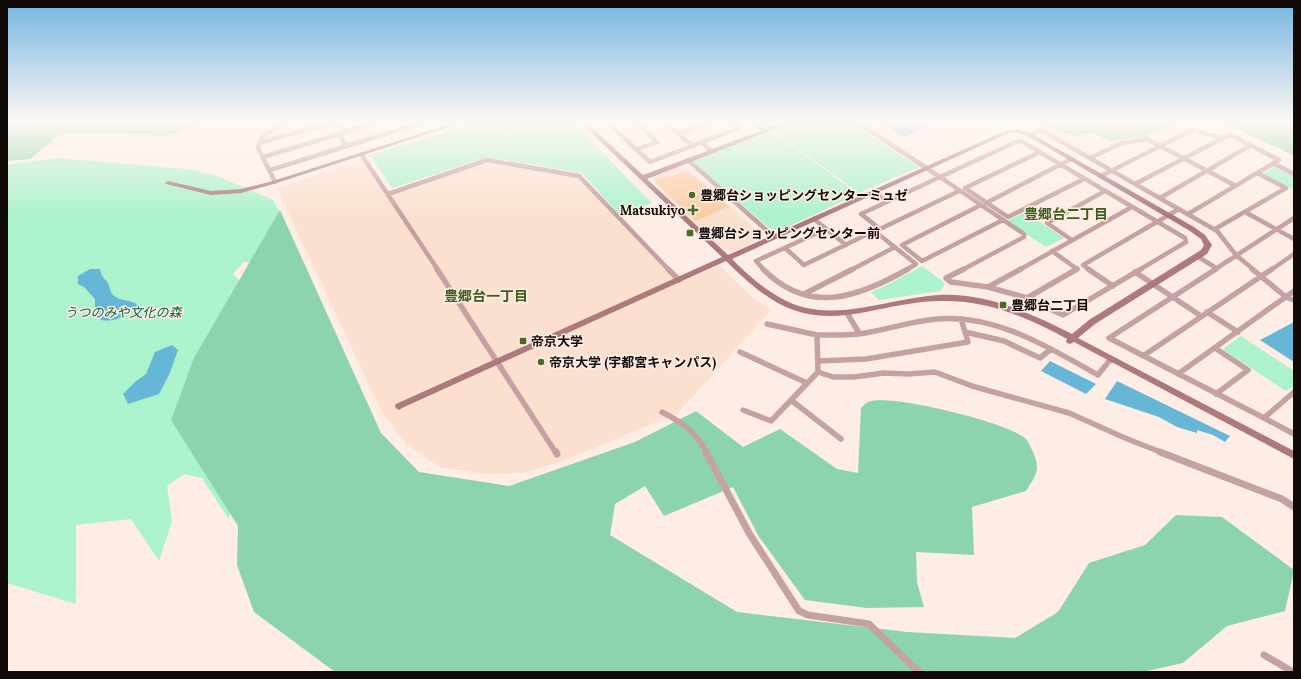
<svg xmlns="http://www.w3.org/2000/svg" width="1301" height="679" font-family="Lora,'Noto Sans JP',serif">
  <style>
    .built { fill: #fbe0d0 }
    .green { fill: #acf2cc }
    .forest { fill: #8bd4ae }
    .water { fill: #66b6d7 }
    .building { fill: #facda5 }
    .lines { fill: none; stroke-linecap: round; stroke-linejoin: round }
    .street-far2 { stroke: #c4a1a2; stroke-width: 4.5 }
    .street-far1 { stroke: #c4a1a2; stroke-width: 5.5 }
    .street { stroke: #c4a1a2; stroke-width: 7 }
    .secondary { fill: #ac7a7d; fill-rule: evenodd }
    .poi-dot { fill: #486c25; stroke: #fdede4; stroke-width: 1.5 }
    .labels { text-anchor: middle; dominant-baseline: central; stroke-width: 3; stroke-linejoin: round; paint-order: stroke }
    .poi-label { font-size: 13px; font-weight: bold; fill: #120a06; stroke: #fdede4; text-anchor: start }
    .park-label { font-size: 13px; font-style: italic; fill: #046340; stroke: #fdede4 }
    .neighbourhood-label { font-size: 14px; font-weight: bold; fill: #3d5e1d; stroke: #fdede4 }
  </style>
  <rect width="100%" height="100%" fill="#fdede4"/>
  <path class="built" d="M363 160 386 196 488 163 578 178 678 283 719 265 753 298 771 310 678 413 561 462 523 473 485 474 440 467 407 445 382 413 277 188Z
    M679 166 686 167 760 233 761 238 734 251 722 249 653 182 652 177Z"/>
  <path class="green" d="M479 122H569L581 131 652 203 620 215 582 173 487 157 392 188 370 155Z
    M795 122H850L919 167 859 193 773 130Z
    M771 130 858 194 779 231 770 229 693 162 694 159Z
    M57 158 187 169 217 176 273 200 280 213 272 264 244 262 233 274 244 285 267 453 228 518 202 478 184 474 167 486 172 521 159 561 131 519 76 525V604L7 583V165Z
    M1275 166 1294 175V190L1262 174Z
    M1025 212 1064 238 1046 247 1007 221Z
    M922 266 945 283 940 291 879 300 871 292 887 285Z
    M1241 336 1294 371V386L1286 391 1225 351 1224 348Z"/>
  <path class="forest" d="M7 122H207L176 134 163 136 113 133 64 134 58 136 30 159 7 161Z
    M1032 122H1177L1170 127 1144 136 1109 141 1092 132 1077 137Z
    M1221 122H1284L1294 126V157C1283 148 1270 145 1258 139 1245 133 1234 125 1221 122Z
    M280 210 381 433 419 472 509 486 635 442 696 411 743 447 780 429 837 469 858 473 861 408C863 406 865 404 868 402 889 393 1010 423 1026 439 1028 441 1030 446 1032 450 1041 469 1037 474 1026 491L972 507 974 555 916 552 917 582 924 607 867 608 805 600 759 537 733 487 664 516 645 486 615 504 610 535 737 612 907 632 1015 638 1058 612 1089 563 1145 545 1176 515 1222 517 1294 570 1285 611 1227 626 1183 663 1142 672H335L254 612 237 565 238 526 171 420 194 358Z"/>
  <path class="water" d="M880 122H926L932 125 904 137Z
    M90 269H100C101 276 104 278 108 283 110 287 110 292 113 295 121 302 132 299 139 306 127 315 116 323 101 320L95 309V299L84 287 78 284V276Z
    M1294 322V362L1260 340Z
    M172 345 178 350 169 375 159 394 128 404 123 394 135 382 146 374 155 352Z
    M1050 361 1096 384 1086 394 1041 371Z
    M1117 381 1230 436 1225 442 1213 435 1197 430V433L1177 427 1159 417 1105 399Z"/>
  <path class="building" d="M685 171 693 175 729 207 696 221 655 182 656 179 665 176 667 178Z"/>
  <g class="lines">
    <path class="street-far2" d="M339 122 346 132
      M607 122 650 162 739 128
      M635 122 657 142 637 149
      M666 122 692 146
      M732 122 739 128
      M857 122 940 177
      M339 134 347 146
      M679 134 707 123 705 122
      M1030 135 1041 130 1217 231 1236 255 1254 270
      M702 142 711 151
      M259 143 333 122
      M1040 152 965 188 1008 217 1084 179
      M361 154 438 270
      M263 157 379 122
      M1090 158 1122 143 1147 139 1236 186
      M688 160 774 237
      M1273 163 1294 174
      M270 170 421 123 420 122
      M1101 176 1192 130 1223 138 1231 135 1279 160 1188 214
      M940 177 1024 234V237L962 270
      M940 177 861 214 880 229 959 191
      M940 177 1018 141H1021L1185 238 1186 242 1139 270
      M275 182 258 148 262 137 284 122
      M1135 184 1223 138
      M874 192 887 201
      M388 194 487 160 579 176 669 270
      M1160 198 1251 145
      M986 203 1071 159
      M981 205 902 245 922 261 1003 220
      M1245 212 1294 239
      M814 219 846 245
      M1215 229 1286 188 1257 173
      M1072 240 1047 223 1105 191
      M785 248 804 265 872 232 877 233 916 264 906 270
      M1052 251 1077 269 1076 270
      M1197 256 1216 268
      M764 270 756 261 826 229
      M851 270 895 247
      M1019 270 1132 207
      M1090 270 1083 265 1179 209
      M1214 270 1294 218
      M1271 270 1294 254"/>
    <path class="street-far1" d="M437 269 556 453
      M668 269 679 280
      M763 269C809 316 859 297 908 269
      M964 269 946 278 951 282 988 287 1027 298 1063 315 1141 269
      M1088 269 1113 286
      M1216 269 1109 338 1264 418
      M1252 269 1286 297 1294 300
      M1135 272 1201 316
      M988 287 1021 269
      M804 294 853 269
      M1027 298 1077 269
      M1207 312 1238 332
      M847 313 859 333
      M961 319 965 332 1004 341 1040 358 1051 349
      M767 324 817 335
      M1215 348 1248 370 1216 394
      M740 352 807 383
      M1143 356 1272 269
      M1113 360 1109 361 1098 375C1048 347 996 314 937 319 913 321 889 329 865 333 849 336 834 335 817 335L818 372 833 377H854L884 373 908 374 935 372 972 386 1069 413 1125 438 1163 453
      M818 361 866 359 968 342 965 332
      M1178 374 1294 291
      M1294 392 1264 418 1294 434
      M791 400 841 439
      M743 410 771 421 818 372
      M662 412C683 423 695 431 707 453"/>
    <path class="street" d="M556 452 557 454
      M706 452 749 533 799 611 808 615 869 624 919 672
      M1160 452 1282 499 1294 507
      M1264 655 1293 672"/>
    <path class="secondary" d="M456 122H464L277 183 241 193 211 195 166 184 165 183 168 181 211 191 241 189 273 181Z
      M580 122H586L643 175 760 131 749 122H755L765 129 784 122H791L790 123 647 179 728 255 1005 131 1019 129 1032 134 1194 227 1205 235 1212 245 1207 254 1095 324 1078 338 1294 451V459L1074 342 1070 344 1067 343 1066 341 1067 339C1026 317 988 300 941 301 916 301 891 307 866 312 800 325 772 306 726 261L402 408 399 410 396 408 395 406 396 404 722 257ZM1009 133H1019L1028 136 1190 231 1201 239 1204 245 1201 250 1089 320 1072 334C1031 313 987 293 939 295 887 298 828 327 779 297 761 287 746 273 732 259Z"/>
  </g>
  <linearGradient id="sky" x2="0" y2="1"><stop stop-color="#74b5e1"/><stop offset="0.56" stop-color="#fef7f3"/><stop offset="1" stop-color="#fef7f3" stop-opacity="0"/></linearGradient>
  <rect width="1301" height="217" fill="url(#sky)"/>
  <g class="poi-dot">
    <circle cx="692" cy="195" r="4"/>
    <path d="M691 204h4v4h4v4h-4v4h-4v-4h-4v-4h4z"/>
    <rect x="686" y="229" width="8" height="8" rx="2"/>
    <rect x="999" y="301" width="8" height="8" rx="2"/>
    <rect x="519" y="337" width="8" height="8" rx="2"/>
    <circle cx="541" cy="362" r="4"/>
  </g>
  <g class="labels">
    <g class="poi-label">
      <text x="700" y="195">豊郷台ショッピングセンターミュゼ</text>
      <text x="685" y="210" text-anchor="end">Matsukiyo</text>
      <text x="698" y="233">豊郷台ショッピングセンター前</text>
      <text x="1011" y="305">豊郷台二丁目</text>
      <text x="531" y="341">帝京大学</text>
      <text x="549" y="362">帝京大学 (宇都宮キャンパス)</text>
    </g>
    <g class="park-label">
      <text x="123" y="312">うつのみや文化の森</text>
    </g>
    <g class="neighbourhood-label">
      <text x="1066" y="214">豊郷台二丁目</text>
      <text x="486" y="296">豊郷台一丁目</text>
    </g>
  </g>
  <rect width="1301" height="679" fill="none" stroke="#120a06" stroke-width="16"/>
</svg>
